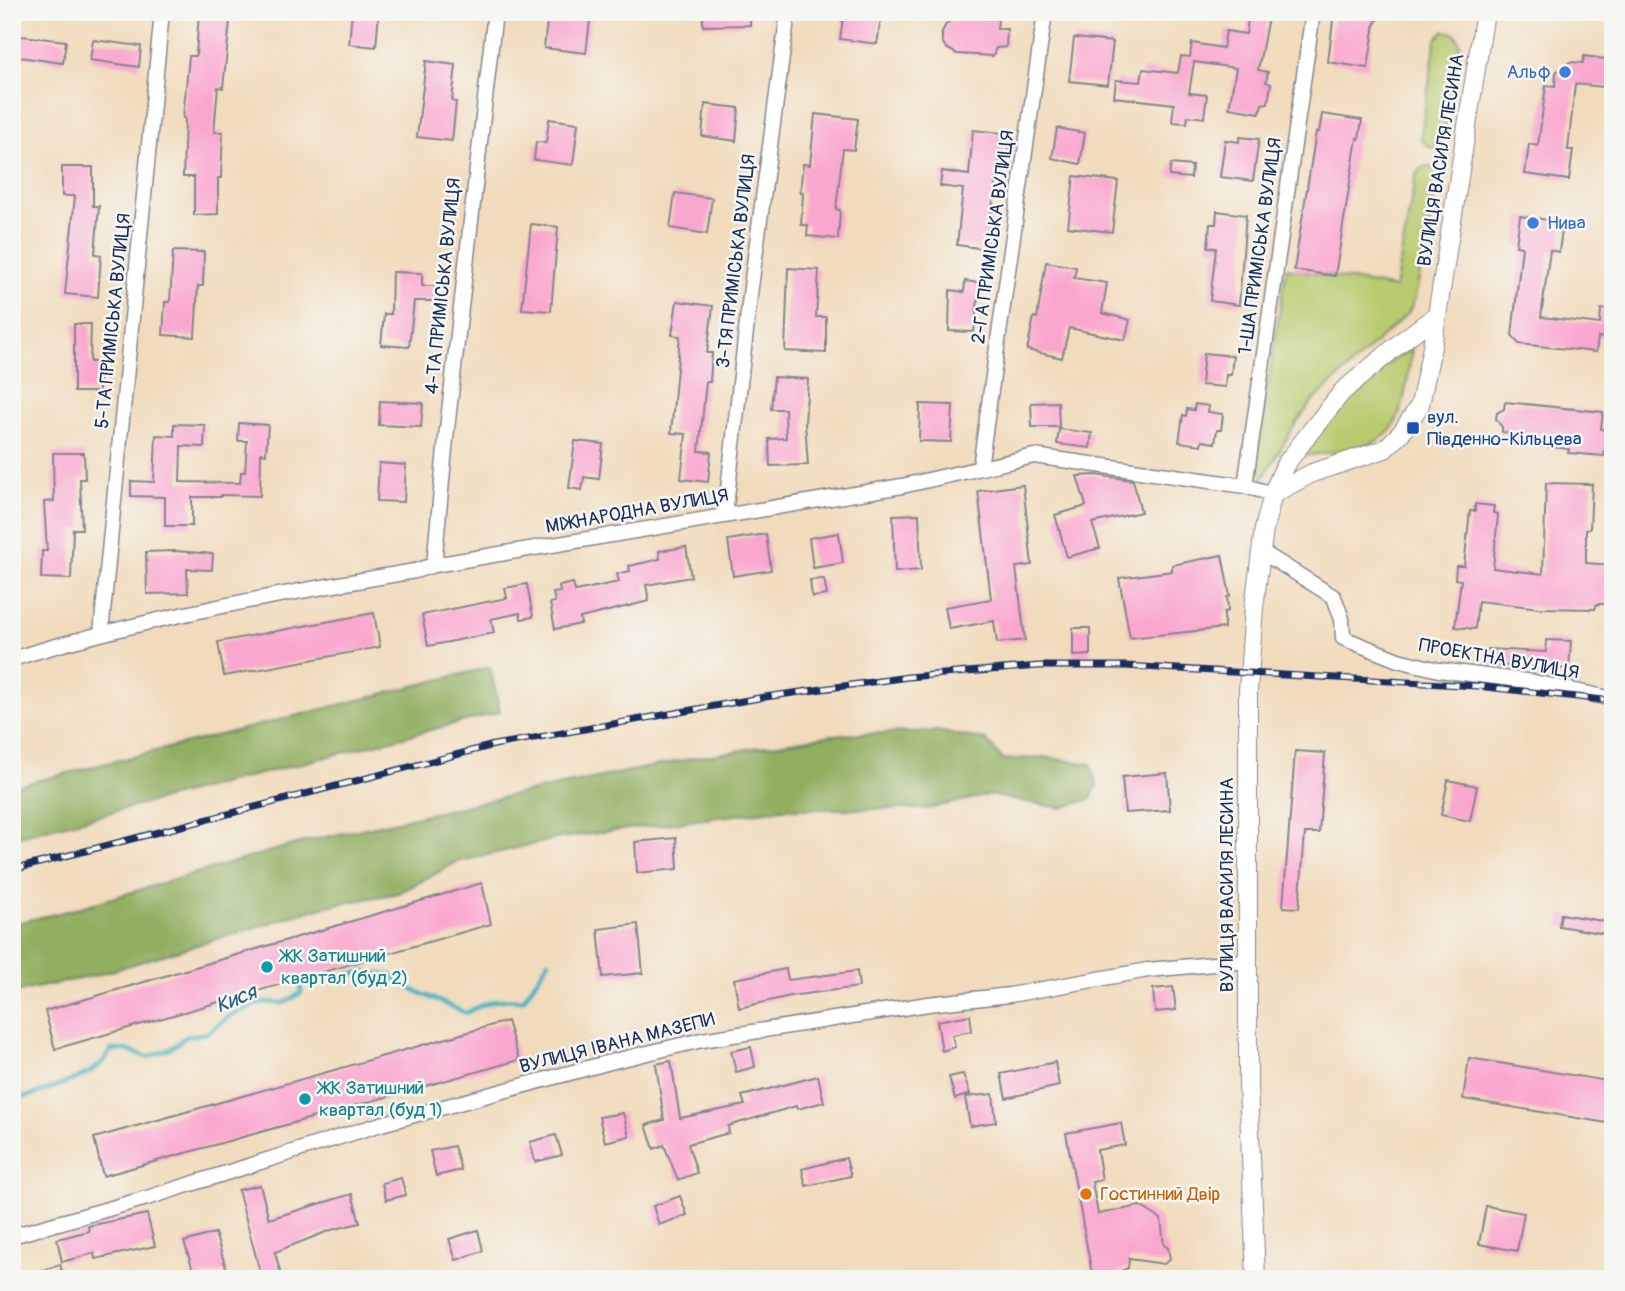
<svg xmlns="http://www.w3.org/2000/svg" width="1625" height="1291" font-family="Pangolin,sans-serif">
  <style>
    .green { fill: #b8cb6e; stroke: #6a7d66; stroke-width: 2 }
    .forest { fill: #92af61; stroke: #566f60; stroke-width: 2 }
    .lines { fill: none; stroke-linecap: round; stroke-linejoin: round }
    .stream { stroke: #42b0bf; stroke-width: 4.5 }
    .building { fill: #faa7cf }
    .minor-casing { stroke: #86858d; stroke-width: 17 }
    .tertiary-casing { stroke: #86858d; stroke-width: 20 }
    .minor { stroke: #fff; stroke-width: 14 }
    .tertiary { stroke: #fff; stroke-width: 18 }
    .rail-casing { stroke: #1b2f5e; stroke-width: 7 }
    .rail { stroke: #f6f6f2; stroke-width: 4.5; stroke-dasharray: 13; stroke-linecap: butt }
    .shop-dot { fill: #3f7fe0; stroke: #f6f6f2; stroke-width: 2.5 }
    .transit-dot { fill: #1a4fb4; stroke: #f6f6f2; stroke-width: 2.5 }
    .culture-dot { fill: #0f9aa8; stroke: #f6f6f2; stroke-width: 2.5 }
    .food-dot { fill: #e8710a; stroke: #f6f6f2; stroke-width: 2.5 }
    .labels { text-anchor: middle; dominant-baseline: central; stroke-width: 5; stroke-linejoin: round; paint-order: stroke }
    .shop-label { font-size: 19px; fill: #366cbe; stroke: #f6f6f2; text-anchor: end }
    .street-label { font-size: 19px; fill: #1b2f5e; stroke: #f6f6f2 }
    .transit-label { font-size: 19px; fill: #164399; stroke: #f6f6f2; text-anchor: start }
    .culture-label { font-size: 19px; fill: #0d838f; stroke: #f6f6f2; text-anchor: start }
    .food-label { font-size: 19px; fill: #c56008; stroke: #f6f6f2; text-anchor: start }
    .water-label { font-size: 21px; font-style: italic; fill: #295c80; stroke: #f6f6f2 }
  </style>
  <rect width="100%" height="100%" fill="#f6f6f2"/>
  <filter id="ink" filterUnits="userSpaceOnUse"><feTurbulence type="fractalNoise" baseFrequency=".0143" numOctaves="2"/><feDisplacementMap in="SourceGraphic" scale="14" xChannelSelector="R" yChannelSelector="G"/><feConvolveMatrix kernelMatrix="1 2 1 2 8 2 1 2 1" color-interpolation-filters="sRGB"/></filter>
  <filter id="wash" filterUnits="userSpaceOnUse"><feTurbulence type="fractalNoise" baseFrequency=".00686" numOctaves="4" result="noise"/><feDisplacementMap in="SourceGraphic" scale="28" xChannelSelector="R" yChannelSelector="G"/><feGaussianBlur stdDeviation="1.57" result="paint"/><feColorMatrix in="noise" values="0 0 0 0 0 0 0 0 0 0 0 0 0 0 0 0 0 1.4 0 .05"/><feComposite in="paint" operator="in"/></filter>
  <g filter="url(#wash)">
    <rect width="100%" height="100%" fill="#f1dbbc"/>
    <path class="green" d="M1444 31 1455 33 1460 43 1444 141 1438 147 1431 148 1422 141 1421 134 1436 39Z
      M1427 166 1435 168 1439 175 1415 299 1409 312 1313 401 1296 423 1259 485 1253 482 1286 268 1395 288 1416 175 1420 169Z
      M1412 348C1399 444 1396 444 1302 456L1344 403 1376 373Z"/>
    <path class="forest" d="M490 667 500 712 12 838V787Z
      M936 731 986 740 1003 760 1044 757 1091 764 1097 785 1091 799 1061 808 989 795 926 809H781L560 838 457 862 399 893 326 906 97 975 12 993V924L71 910 299 843 518 794 699 757 833 735Z"/>
    <g class="lines">
      <path class="stream" d="M307 972 317 981 362 972 391 975 409 988 466 1013C488 1001 498 998 523 1000L549 961
        M12 1100C33 1096 86 1078 101 1064 105 1061 108 1054 111 1050H126L148 1057 170 1049 187 1036 207 1033 231 1015 263 1002 284 1003 301 993 300 974"/>
    </g>
    <g id="blocks">
      <path class="building" d="M199 12H231L223 88 218 87 214 132H223L221 178H218V214L194 215V177H183L185 118H183L189 56H196Z
        M352 12H379L376 47 349 44Z
        M548 12H591L586 53 544 48Z
        M703 12H750V25L703 26Z
        M844 12H882L877 44 840 39Z
        M1249 12H1269L1258 70 1268 72 1266 82 1271 84 1268 103 1262 104 1260 113 1229 108 1236 68 1194 62 1189 93 1207 95 1204 118 1188 116 1187 123 1172 122 1174 104 1114 97 1116 80 1141 82 1143 69 1178 73 1181 56 1190 57 1192 43 1223 48 1226 31 1246 34Z
        M1334 12H1384L1375 23 1368 68 1328 62Z
        M957 17 998 19 997 29H1007L1006 47 996 48 993 56 957 54 946 48 942 41V32L946 24Z
        M12 35 66 41 63 63 12 56Z
        M1074 38 1113 42 1108 85 1069 81Z
        M93 40 141 46 139 67 90 60Z
        M1584 56 1613 60V88L1575 84 1568 150H1573L1569 180 1525 174 1529 144 1538 146 1546 85 1555 86 1556 72 1570 62 1583 63Z
        M426 61 456 65 452 101 456 102 452 141 417 137Z
        M705 104 739 108 736 141 702 136Z
        M815 114 858 119 854 150 843 149 836 209 840 210 838 239 807 236 808 225H801L803 193 800 192 803 164 810 165Z
        M1322 114 1362 120 1359 139 1357 138 1335 276 1294 270 1316 132H1319Z
        M549 119 578 123 573 165 534 160 536 142 546 143Z
        M1057 128 1085 133 1080 164 1052 158Z
        M973 130 1011 134 1007 163 999 162 986 249 957 245 963 189 940 186 942 171 969 175Z
        M1240 137 1259 139 1253 181 1220 177 1225 140 1239 142Z
        M1171 164 1192 166 1191 178 1169 176Z
        M62 167H93V206H99L95 254 101 255 98 297 65 294 75 196H62Z
        M1074 176 1118 181 1112 232 1068 227Z
        M675 193 712 198 707 234 670 228Z
        M1217 211 1246 215 1239 305 1210 301 1216 248 1208 247 1210 224H1216Z
        M1520 216 1563 222 1559 252 1550 250 1541 317 1600 324 1601 309 1613 310V338L1598 337 1596 352 1519 344 1512 335 1522 247 1516 246Z
        M531 224 558 227 551 311 522 309Z
        M173 251 204 252 203 286H198L195 337 163 335 165 302H170Z
        M1046 262 1076 267 1074 278 1107 283 1102 313 1130 320 1125 340 1069 328 1062 358 1027 350 1034 317 1037 318Z
        M788 268 819 270 816 317H826V353L785 351Z
        M392 272 422 273V286H435V301H414L409 347 381 345 384 314H391Z
        M965 281 980 283 974 332 949 331 950 290 964 292Z
        M677 301 713 306 707 353H712L710 382H706L699 451 711 452 708 482 681 479 686 434 671 433 680 336 672 335Z
        M74 324H91L90 362H99V392H74Z
        M1204 353 1233 356 1231 375H1226L1225 387 1201 385Z
        M774 377 808 379 805 423 808 465 770 466 769 439 786 438 785 409H771Z
        M380 401 423 403 421 427 379 425Z
        M1058 402 1059 427H1032L1031 403Z
        M1505 402 1603 412 1601 429 1607 430 1604 456 1568 453 1569 449 1508 442 1509 433 1502 432V427L1496 419 1497 413 1504 409Z
        M920 404 953 405 951 442 919 441Z
        M1195 404 1209 406 1208 412 1223 414 1221 430H1217L1215 443 1202 441 1201 445 1179 442 1183 415 1186 416 1187 409 1194 410Z
        M239 423 268 425 266 454 261 453 260 496 221 495V497H192V526H165V497L131 496V481L154 482 156 435 174 436V424L205 425 204 447 181 446 180 482 240 483 241 472H245L247 441H238Z
        M1059 429 1092 433 1090 448 1057 444Z
        M575 441 603 444 599 479 584 477 582 490 569 488Z
        M53 453H84L85 479H80L82 529H73L71 579 41 578 42 551H47L44 502 54 501Z
        M379 463 406 465 404 502 377 501Z
        M1096 475 1133 480 1141 512 1092 523 1100 548 1067 557 1055 515 1086 506 1077 476Z
        M1546 483 1592 484 1590 529 1586 530V563L1613 565V604H1597L1595 609 1540 608 1478 601 1475 629 1455 627 1461 580 1455 579 1456 566H1464L1470 511H1475V504L1494 506 1493 513 1498 514 1493 568 1543 574Z
        M1023 485 1032 565 1016 567 1025 640 997 643 994 621 949 629 945 607 991 599 978 491Z
        M919 514 921 570 895 572 893 515Z
        M839 533 843 563 813 568 809 538Z
        M766 534 771 570 733 576 728 540Z
        M686 547 691 577 646 585 649 601 580 618 581 624 555 629 550 603 555 602 553 593 560 592 559 586 573 583 575 591 619 582 617 574 630 571 629 566 660 559 659 551Z
        M175 551 213 554 212 570 187 569 188 593 147 594 146 552Z
        M1222 555 1230 596 1227 597 1228 611 1224 612V628L1130 638 1119 578 1172 571V565Z
        M824 579 827 595 812 597 810 580Z
        M527 584 533 617 521 619 520 613 491 619 494 633 428 646 422 615 507 598 505 588Z
        M374 613 380 647 224 676 218 642Z
        M1073 628H1090V655L1073 656Z
        M1546 640 1571 641 1569 669 1487 665 1488 649 1546 652Z
        M1295 751 1325 753 1319 833H1305L1299 908 1283 907Z
        M1167 773 1170 810 1125 813 1122 777Z
        M1448 780 1477 786 1470 821 1441 815Z
        M676 838 678 869 637 873 635 842Z
        M482 883 491 924 55 1049 45 1011Z
        M1561 914 1608 922 1606 934 1559 926Z
        M638 924 643 973 603 977 598 929Z
        M786 969 788 980 857 971 859 987 790 996 739 1008 734 979Z
        M1173 987 1176 1010 1155 1012 1153 989Z
        M970 1015 972 1031 952 1035 955 1047 942 1051 937 1021Z
        M507 1021 519 1060 103 1176 94 1138Z
        M751 1047 755 1067 736 1072 731 1051Z
        M1469 1058 1613 1082V1124L1463 1099Z
        M671 1061 680 1118 745 1105 742 1096 818 1076 824 1102 797 1109 796 1106 728 1126 729 1133 688 1144 697 1173 678 1180 664 1145 654 1149 646 1125 664 1120 656 1064Z
        M1055 1062 1059 1086 1006 1098 1001 1074Z
        M963 1074 970 1094 955 1099 949 1077Z
        M993 1094 996 1122 970 1126 965 1097Z
        M623 1113 629 1136 605 1142 599 1117Z
        M1121 1123 1125 1145 1097 1150 1102 1180 1092 1182 1098 1214 1140 1206 1161 1219 1164 1245 1168 1248 1170 1259 1164 1264 1129 1259 1128 1268 1106 1279H1093L1066 1133Z
        M556 1135 562 1155 535 1162 530 1142Z
        M454 1146 461 1170 436 1176 430 1151Z
        M846 1158 851 1176 806 1186 802 1169Z
        M401 1178 406 1195 386 1200 382 1183Z
        M260 1185 269 1219 352 1194 360 1223 331 1230 275 1252 282 1279H262L238 1190Z
        M680 1196 687 1215 659 1225 653 1206Z
        M1486 1206 1524 1213 1517 1251 1479 1244Z
        M147 1214 155 1246 95 1259 94 1253 62 1262 57 1239 89 1231 88 1226Z
        M478 1230 483 1251 456 1260 449 1239Z
        M215 1233 227 1271 196 1279 184 1242Z
        M60 1264 64 1279H24L23 1278Z"/>
    </g>
  </g>
  <g filter="url(#ink)">
    <use href="#blocks" fill-opacity="0" stroke="#86858d" stroke-width="2"/>
    <g class="lines">
      <g class="minor-casing">
        <path id="minor" d="M980 467 1045 12
          M1245 486 1313 12
          M725 515 751 287 788 12
          M1262 552 1334 597 1342 619 1343 638 1398 660 1439 670 1534 682 1613 699
          M434 565 446 438 495 12
          M101 633 162 12
          M12 659C144 618 279 594 415 571L434 565 902 486 1034 456 1245 486 1273 494
          M12 1236 147 1198 381 1124 614 1061 702 1040 928 1004 1010 995 1148 970 1247 961"/>
      </g>
      <g class="tertiary-casing">
        <path id="tertiary" d="M1273 494 1312 473 1385 449 1402 432 1420 405 1432 347 1485 12
          M1256 1279 1248 1084V691L1254 607 1264 529 1274 490 1285 465 1311 431 1343 391 1406 338 1437 315"/>
      </g>
      <use href="#minor" class="minor"/>
      <use href="#tertiary" class="tertiary"/>
      <g class="rail-casing">
        <path id="rail" d="M12 870 494 745 765 697 908 677 1039 666H1125L1477 686 1613 701"/>
      </g>
      <use href="#rail" class="rail"/>
    </g>
  </g>
  <g class="shop-dot">
    <circle cx="1565" cy="72" r="7"/>
    <circle cx="1533" cy="223" r="7"/>
  </g>
  <rect class="transit-dot" x="1406" y="421" width="14" height="14" rx="3.5"/>
  <g class="culture-dot">
    <circle cx="267" cy="967" r="7"/>
    <circle cx="305" cy="1099" r="7"/>
  </g>
  <circle class="food-dot" cx="1086" cy="1194" r="7"/>
  <g class="labels">
    <g class="shop-label">
      <text x="1551" y="72">Альф</text>
      <text x="1547" y="223" text-anchor="start">Нива</text>
    </g>
    <g class="street-label">
      <text transform="translate(1441 160) rotate(-81)">ВУЛИЦЯ ВАСИЛЯ ЛЕСИНА</text>
      <text transform="translate(993 237) rotate(-82)">2-ГА ПРИМІСЬКА ВУЛИЦЯ</text>
      <text transform="translate(1260 246) rotate(-82)">1-ША ПРИМІСЬКА ВУЛИЦЯ</text>
      <text transform="translate(736 261) rotate(-83)">3-ТЯ ПРИМІСЬКА ВУЛИЦЯ</text>
      <text transform="translate(443 286) rotate(-84)">4-ТА ПРИМІСЬКА ВУЛИЦЯ</text>
      <text transform="translate(113 321) rotate(-84)">5-ТА ПРИМІСЬКА ВУЛИЦЯ</text>
      <text transform="translate(637 511) rotate(-10)">МІЖНАРОДНА ВУЛИЦЯ</text>
      <text transform="translate(1499 659) rotate(10)">ПРОЕКТНА ВУЛИЦЯ</text>
      <text transform="translate(1227 885) rotate(-90)">ВУЛИЦЯ ВАСИЛЯ ЛЕСИНА</text>
      <text transform="translate(617 1043) rotate(-14)">ВУЛИЦЯ ІВАНА МАЗЕПИ</text>
    </g>
    <g class="transit-label">
      <text x="1427" y="417">вул.<tspan x="1427" dy="22">Південно-Кільцева</tspan></text>
    </g>
    <g class="culture-label">
      <text x="281" y="956">ЖК Затишний<tspan x="281" dy="22">квартал (буд 2)</tspan></text>
      <text x="319" y="1088">ЖК Затишний<tspan x="319" dy="22">квартал (буд 1)</tspan></text>
    </g>
    <g class="food-label">
      <text x="1100" y="1194">Гостинний Двір</text>
    </g>
    <g class="water-label">
      <text transform="translate(236 999) rotate(-22)">Кися</text>
    </g>
  </g>
  <rect width="1625" height="1291" fill="none" stroke="#f6f6f2" stroke-width="42"/>
</svg>
